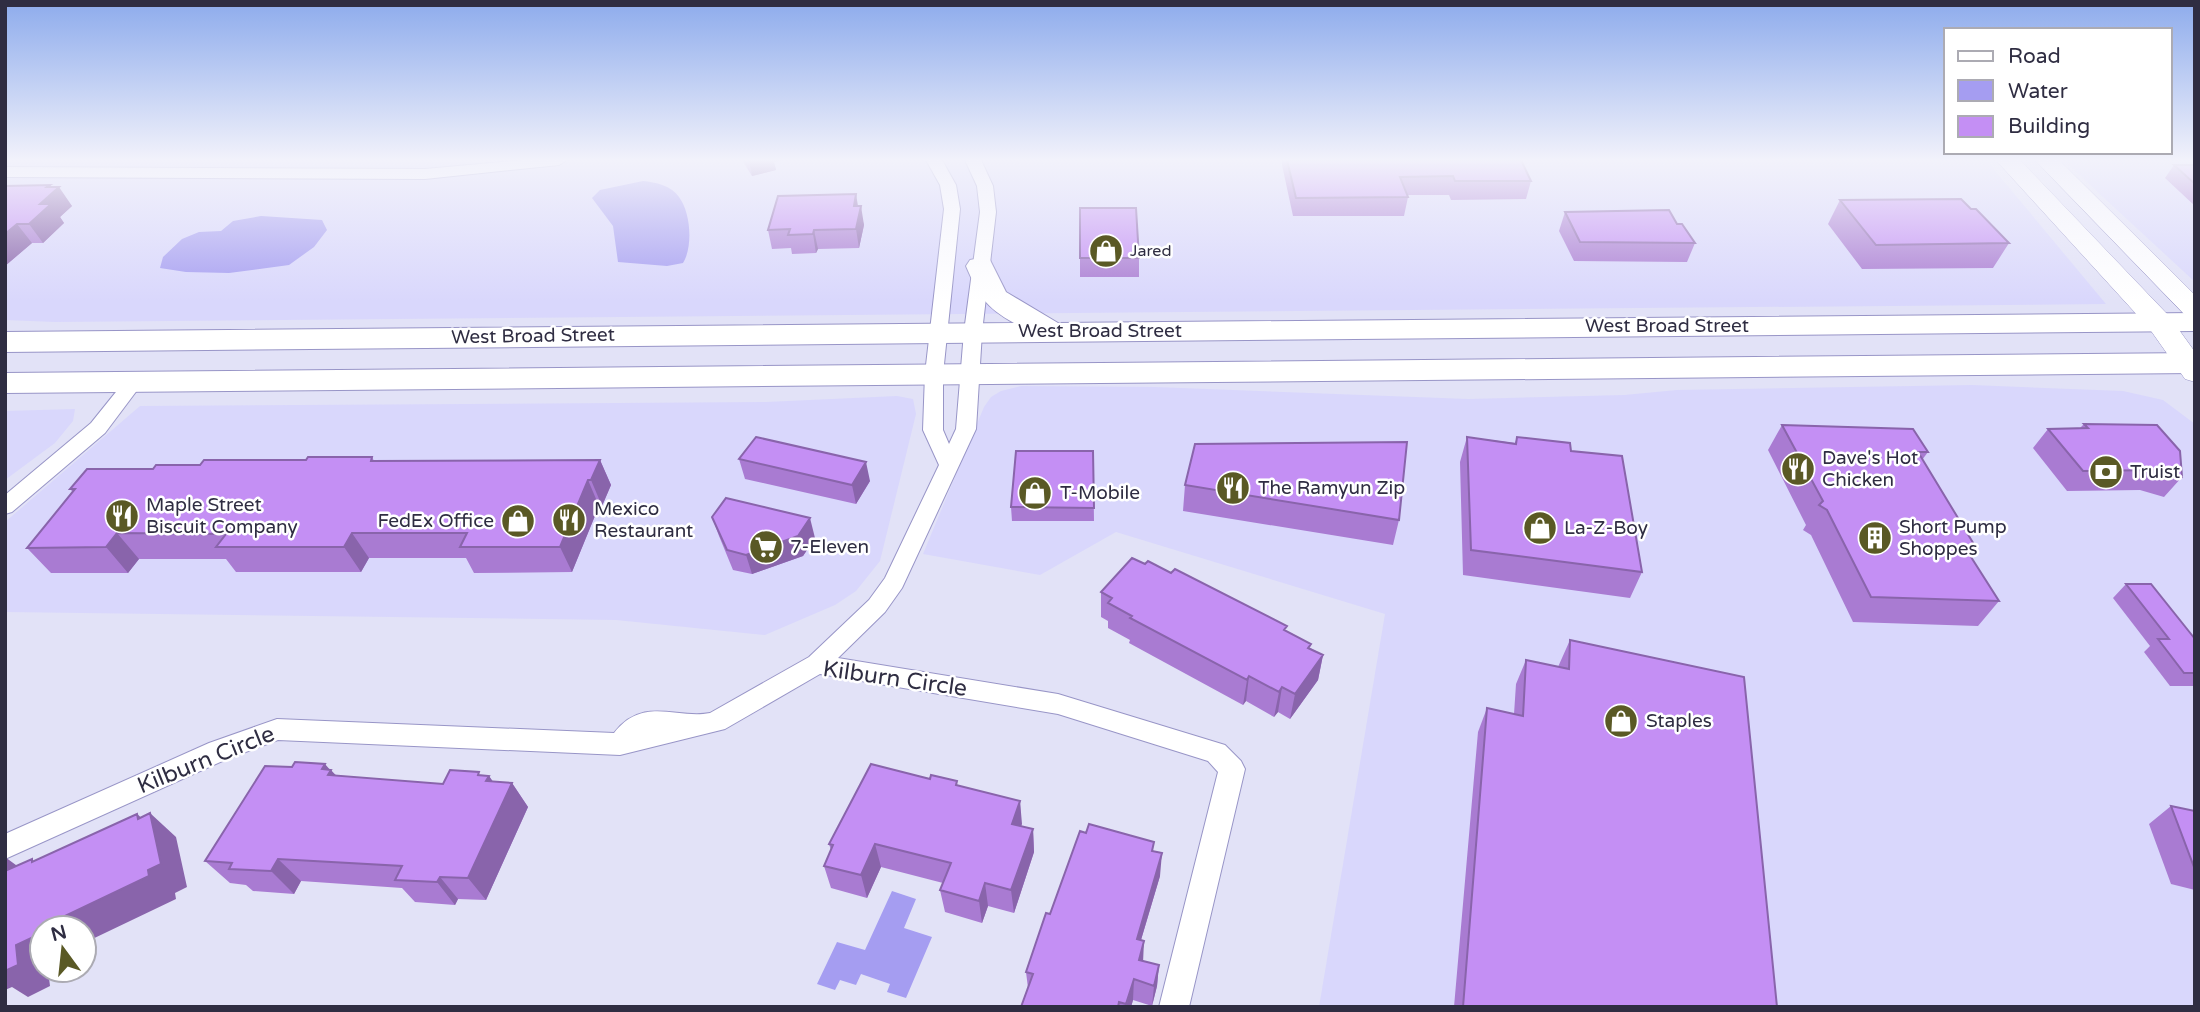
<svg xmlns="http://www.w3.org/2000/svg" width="2200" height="1012" font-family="'Varela Round',sans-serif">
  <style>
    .built { fill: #d9d7fc }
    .water { fill: #a59df1 }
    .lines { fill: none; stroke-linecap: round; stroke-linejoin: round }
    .street-casing { stroke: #9895c7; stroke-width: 2 }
    .secondary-casing { stroke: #9895c7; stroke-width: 1 }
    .primary-casing { stroke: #9895c7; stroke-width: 2 }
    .street { fill: #fff; fill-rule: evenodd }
    .secondary { fill: #fff; fill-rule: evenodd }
    .primary { fill: #fff; fill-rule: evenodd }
    .wall { fill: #a97bd2 }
    .shaded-wall { fill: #8964ab }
    .building { fill: #c48ff4; stroke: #8964ab; stroke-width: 2 }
    .labels { text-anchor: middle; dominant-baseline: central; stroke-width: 5; stroke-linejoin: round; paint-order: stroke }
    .far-poi-label { font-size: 16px; fill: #2f2d42; stroke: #fff; text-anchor: start }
    .street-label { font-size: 19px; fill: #2f2d42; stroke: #fff }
    .poi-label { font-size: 19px; fill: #2f2d42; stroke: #fff; text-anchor: start }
    .near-street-label { font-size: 23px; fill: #2f2d42; stroke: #fff }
  </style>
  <rect width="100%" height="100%" fill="#e2e2f7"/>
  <path class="built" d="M5 160H1986L2106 304 55 322 5 320Z
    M2064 160H2195V282L2103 197Z
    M1972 385 2123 391 2163 400 2195 424V1007H1319L1385 614 1116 532 1040 575 923 554 984 407 991 397 1001 391 1021 386 1155 387 1468 399 1624 395 1677 390Z
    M897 396 913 399 916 414 880 561 856 591 835 605 765 635 616 620 5 612V522L140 406 766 402Z
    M75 409 73 421 55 443 5 480V411Z"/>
  <path class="water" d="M643 181C655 182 672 186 679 197 691 213 693 247 683 263L667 266 618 262 613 226 592 198 600 190Z
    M261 216 322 220 327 230 314 247 289 265 229 273 186 272 160 268 163 257 182 239 199 232 221 231 233 221Z
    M892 891 916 899 904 928 932 937 906 998 887 992 890 984 861 974 856 985 840 980 835 990 817 984 837 942 865 950Z"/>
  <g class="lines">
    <g class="street-casing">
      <path id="street" d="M524 160H567L559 165 425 179 5 177V167L425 169Z
        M926 160H942L956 185 960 209 943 374V430L949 444 956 429 964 332 980 212 977 186 965 160H981L993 186 996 212 982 332 976 429 902 588 885 612 838 658 1058 694 1225 745 1241 761 1245 769 1189 1007H1159L1218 772 1208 761 1058 714 820 674 725 729 620 755 278 740 227 759 5 859V834L209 743 277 719 614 733C644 695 677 720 710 713L809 657 869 600 885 578 939 465 923 430 925 374 944 209 940 185Z
        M135 375 142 377 144 381 105 433 12 512 5 514V495L91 423 128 377Z"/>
    </g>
    <g class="secondary-casing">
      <path id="secondary" d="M1996 160H2020L2169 316 2195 352V382L2185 379 2149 328Z
        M2035 160H2059L2195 295V318L2186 316Z"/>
    </g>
    <g class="primary-casing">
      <path id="primary" d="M980 258 990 260 1006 292 1058 323 2195 313V331L5 352V332L1014 323C985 307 979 296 966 266L970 260Z
        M2195 353V373L5 393V373Z"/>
    </g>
    <use href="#street" class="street"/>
    <use href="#secondary" class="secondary"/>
    <use href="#primary" class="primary"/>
  </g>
  <path class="wall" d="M742 160H783L774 162 776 170 752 176Z
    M1282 160H1521L1531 181 1526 199 1451 200 1449 195H1407L1408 197 1404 216H1293L1282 165Z
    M2174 165H2195V206L2165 178Z
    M50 185 72 206 60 217 64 223 43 243H32L5 266V186Z
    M1840 200 1971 209 2009 243 1993 268 1862 269 1828 224Z
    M858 206 864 225 859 248 818 249 816 253 792 254 791 248 772 249 768 230Z
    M1080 208 1139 258V277H1080Z
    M1565 212 1695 243 1687 262 1574 261 1559 231Z
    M2084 424 2182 477 2164 497 2140 490 2067 491 2033 448 2048 429 2080 428Z
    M1782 425 1928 452 1922 460 1975 546 1969 554 1999 601 1978 626 1853 622 1811 535 1803 530 1806 525 1768 450Z
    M1467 437 1515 443 1517 437 1571 451 1642 572 1630 598 1463 575 1460 462Z
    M1093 451 1094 521H1012L1011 507Z
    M372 457 374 461 600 460 611 485 602 506H599L572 572 474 573 466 558H369L361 572H236L226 559H139L128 573H51L27 548 73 492 70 489 153 469 200 465Z
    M739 459 870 481 856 504 745 479Z
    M1185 485 1399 520 1393 545 1183 511Z
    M712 517 815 538 803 556 752 574 733 570 719 536Z
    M2126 584 2194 639 2195 686H2170L2144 652 2150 646 2113 598Z
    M1101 592 1286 631 1311 644 1310 648 1323 655 1318 680 1290 719 1278 712 1274 717 1246 701 1243 705 1129 643 1130 640 1108 628V621L1101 617Z
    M1570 640 1777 1007H1454L1478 732 1487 708 1514 714 1516 684 1526 660 1558 667Z
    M292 767 330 770 337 776 443 784 481 775 489 776 493 782 512 783 528 807 486 900 458 899 455 905 415 902 402 888 301 881 294 894 253 891 246 885 230 883 205 861Z
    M958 786 1020 801 1021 826 1033 829 1034 852 1014 913 988 906 982 923 945 912 940 890 943 883 881 867 867 898 831 888 824 866 831 850 829 844Z
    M2171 806 2195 811V890L2171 884 2149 824Z
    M1086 833 1154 851 1160 876 1141 940 1143 961 1159 965 1157 986 1152 1006 1133 1000 1131 1007H1021L1028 988 1026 972Z"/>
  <path class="shaded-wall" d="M749 160H783L774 162 776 170 752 176Z
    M50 185 54 191 59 187 72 206 60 217 64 223 43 243 29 224 40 204 47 187Z
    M856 194 859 212 854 206Z
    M861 206 864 225 859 248 856 229Z
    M17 224 32 243 5 266V234Z
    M814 230 818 249 816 253 813 234Z
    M600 460 611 485 602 506 591 480Z
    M866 462 870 481 856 504 852 485Z
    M588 480 599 506 572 572 560 547Z
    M810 518 815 538 803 556 752 574 746 555Z
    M117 533 139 559 128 573 106 547Z
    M352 533 369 558 361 572 344 547Z
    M1323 655 1318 680 1290 719 1295 694Z
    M1249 676 1246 701 1243 705 1247 680Z
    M1282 687 1278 712 1274 717 1279 692Z
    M325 764 331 771V770L352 794 322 769Z
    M489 776 505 799 512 783 528 807 486 900 468 878 486 781Z
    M1020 801 1022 824 1014 847 1012 824Z
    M150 813 176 837 187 887 175 893 176 899 84 943V928H42V970H48L50 986 28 997 12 987 5 990V967L16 945 40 928 137 814 153 828Z
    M1033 829 1034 852 1014 913 1011 890Z
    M875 844 881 867 867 898 861 875Z
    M1162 853 1160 876 1135 960 1137 939Z
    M5 857 35 879 5 871Z
    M278 859 301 881 294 894 271 871Z
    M440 877 458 899 455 905 437 882Z
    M985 883 988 906 982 923 979 901Z
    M1144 941 1143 963 1139 960Z
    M1159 965 1157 986 1152 1006 1154 986Z
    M1134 979 1133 1000 1131 1007H1126Z"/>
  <path class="building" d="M1287 160H1521L1531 181H1455L1453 176 1400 177 1408 197 1296 198Z
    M2174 165H2195V184Z
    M50 185 47 187H59L40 204H51L29 224H17L5 234V186Z
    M856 194 854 206H861L856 229 814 230 813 234 788 235 790 229 768 230 778 196Z
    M1961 199 1971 209H1976L2009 243 1876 245 1840 200Z
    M1080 208H1136L1139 258H1080Z
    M1669 210 1677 224H1682L1695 243 1580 242 1565 212Z
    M2084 424 2157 425 2180 451 2182 477 2157 470 2083 471 2048 429 2088 428Z
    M1782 425 1913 429 1928 452H1918L1975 546H1964L1999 601 1871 597 1827 510 1819 505 1823 501Z
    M756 437 866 462 852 485 739 459Z
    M1467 437 1516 444 1517 437 1570 443 1571 451 1622 456 1642 572 1471 550Z
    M1407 442 1399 520 1185 485 1195 444Z
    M1016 451H1093L1094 508 1011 507Z
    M308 457H372L371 461 600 460 591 480H588L560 547H460L467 533H352L344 547H216L226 534 117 533 106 547 27 548 75 489H70L87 469H153L156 465H200L204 460H306Z
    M726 498 810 518 798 536 746 555 727 550 712 517Z
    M1132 558 1145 564 1148 561 1171 573 1175 569 1287 626 1284 630 1311 644 1308 648 1323 655 1295 694 1282 687 1279 692 1249 676 1247 680 1130 618 1132 616 1108 603 1112 598 1101 592Z
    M2126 584H2151L2195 639V673H2184L2158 639H2169Z
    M1570 640 1744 677 1777 1007H1463L1487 708 1523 716 1526 660 1569 669Z
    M295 762 325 764 322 769 331 770 328 775 443 784 450 770 479 772 478 775 489 776 486 781 512 783 468 878 440 877 437 882 395 880 402 866 278 859 271 871 229 869 232 863 205 861 265 766 292 767Z
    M871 764 930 779 931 775 957 781 956 785 1020 801 1012 824 1033 829 1011 890 985 883 979 901 940 890 951 863 875 844 861 875 824 866 833 845 829 844Z
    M2171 806 2195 811V867H2194Z
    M150 813 161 864 148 870 149 876 40 928V934L16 945 18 965 5 971V868V871L32 859V862L137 814 138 819Z
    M1089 824 1154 842 1152 851 1162 853 1137 939 1144 941 1139 960 1159 965 1154 986 1134 979 1126 1004 1119 1002 1118 1007H1021L1033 974 1026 972 1046 913 1050 914 1080 831 1086 833Z"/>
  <linearGradient id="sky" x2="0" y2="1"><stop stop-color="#8dabec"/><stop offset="0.53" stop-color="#f2f2fb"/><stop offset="1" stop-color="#f2f2fb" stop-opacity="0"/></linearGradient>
  <rect width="2200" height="302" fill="url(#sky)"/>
  <defs>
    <g id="shop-disc" transform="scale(1.75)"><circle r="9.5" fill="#5a5925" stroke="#fff"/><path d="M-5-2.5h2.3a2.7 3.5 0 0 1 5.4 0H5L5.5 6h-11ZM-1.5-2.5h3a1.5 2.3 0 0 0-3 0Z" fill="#fff"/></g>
    <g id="restaurant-disc" transform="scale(1.75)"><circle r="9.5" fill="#5a5925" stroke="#fff"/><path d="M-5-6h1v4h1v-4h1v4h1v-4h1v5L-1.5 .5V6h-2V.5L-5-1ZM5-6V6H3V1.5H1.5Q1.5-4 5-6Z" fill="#fff"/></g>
    <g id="bank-disc" transform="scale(1.75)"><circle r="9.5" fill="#5a5925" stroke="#fff"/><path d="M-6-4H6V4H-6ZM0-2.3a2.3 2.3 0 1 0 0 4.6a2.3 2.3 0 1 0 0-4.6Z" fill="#fff"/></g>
    <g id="building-disc" transform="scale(1.75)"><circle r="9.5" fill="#5a5925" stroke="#fff"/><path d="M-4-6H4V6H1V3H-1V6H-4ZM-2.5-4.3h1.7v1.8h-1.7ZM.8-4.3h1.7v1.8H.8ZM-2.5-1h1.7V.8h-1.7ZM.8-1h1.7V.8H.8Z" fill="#fff"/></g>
    <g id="supermarket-disc" transform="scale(1.75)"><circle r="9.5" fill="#5a5925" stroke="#fff"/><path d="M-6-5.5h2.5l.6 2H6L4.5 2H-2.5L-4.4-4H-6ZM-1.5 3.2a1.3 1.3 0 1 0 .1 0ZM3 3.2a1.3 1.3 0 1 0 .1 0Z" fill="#fff"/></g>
  </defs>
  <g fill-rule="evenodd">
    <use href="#shop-disc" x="1106" y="251"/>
    <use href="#restaurant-disc" x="1798" y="469"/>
    <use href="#bank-disc" x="2106" y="472"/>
    <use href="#restaurant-disc" x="1233" y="488"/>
    <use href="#shop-disc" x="1035" y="493"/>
    <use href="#restaurant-disc" x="122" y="516"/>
    <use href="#restaurant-disc" x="569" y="520"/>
    <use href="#shop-disc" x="518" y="521"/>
    <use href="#shop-disc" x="1540" y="528"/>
    <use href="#building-disc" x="1875" y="538"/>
    <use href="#supermarket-disc" x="766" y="547"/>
    <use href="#shop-disc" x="1621" y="721"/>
  </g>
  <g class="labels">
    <g class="far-poi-label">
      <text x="1130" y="251">Jared</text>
    </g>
    <g class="street-label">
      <text x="1667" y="326">West Broad Street</text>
      <text x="1100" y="331">West Broad Street</text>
      <text transform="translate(533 336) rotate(-1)">West Broad Street</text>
    </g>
    <g class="poi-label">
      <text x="1822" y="458">Dave's Hot<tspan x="1822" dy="22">Chicken</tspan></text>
      <text x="2130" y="472">Truist</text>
      <text x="1258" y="488">The Ramyun Zip</text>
      <text x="1060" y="493">T-Mobile</text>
      <text x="146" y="505">Maple Street<tspan x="146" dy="22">Biscuit Company</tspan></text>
      <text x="594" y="509">Mexico<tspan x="594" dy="22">Restaurant</tspan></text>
      <text x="494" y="521" text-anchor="end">FedEx Office</text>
      <text x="1899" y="527">Short Pump<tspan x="1899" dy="22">Shoppes</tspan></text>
      <text x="1564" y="528">La-Z-Boy</text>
      <text x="790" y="547">7-Eleven</text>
      <text x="1646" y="721">Staples</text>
    </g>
    <g class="near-street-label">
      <text transform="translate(895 679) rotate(8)">Kilburn Circle</text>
      <text transform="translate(206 760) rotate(-22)">Kilburn Circle</text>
    </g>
  </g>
  <rect width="2200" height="1012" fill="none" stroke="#2f2d42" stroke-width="14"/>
  <rect x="1944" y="28" width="228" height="126" fill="#ffffff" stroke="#acabb3" stroke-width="2"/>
  <rect x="1958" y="51" width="35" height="10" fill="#ffffff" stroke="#acabb3" stroke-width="2"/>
  <text x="2008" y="63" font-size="21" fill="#2f2d42">Road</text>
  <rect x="1958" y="80" width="35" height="21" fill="#a59df1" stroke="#acabb3" stroke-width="2"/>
  <text x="2008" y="98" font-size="21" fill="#2f2d42">Water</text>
  <rect x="1958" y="116" width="35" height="21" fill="#c48ff4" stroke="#acabb3" stroke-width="2"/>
  <text x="2008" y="133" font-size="21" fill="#2f2d42">Building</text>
  <g transform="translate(63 949) rotate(345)"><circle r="33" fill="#ffffff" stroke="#acabb3" stroke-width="2"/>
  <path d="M0-5L12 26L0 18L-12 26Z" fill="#5a5925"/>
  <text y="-10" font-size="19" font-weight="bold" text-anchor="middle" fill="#2f2d42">N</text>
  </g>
</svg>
